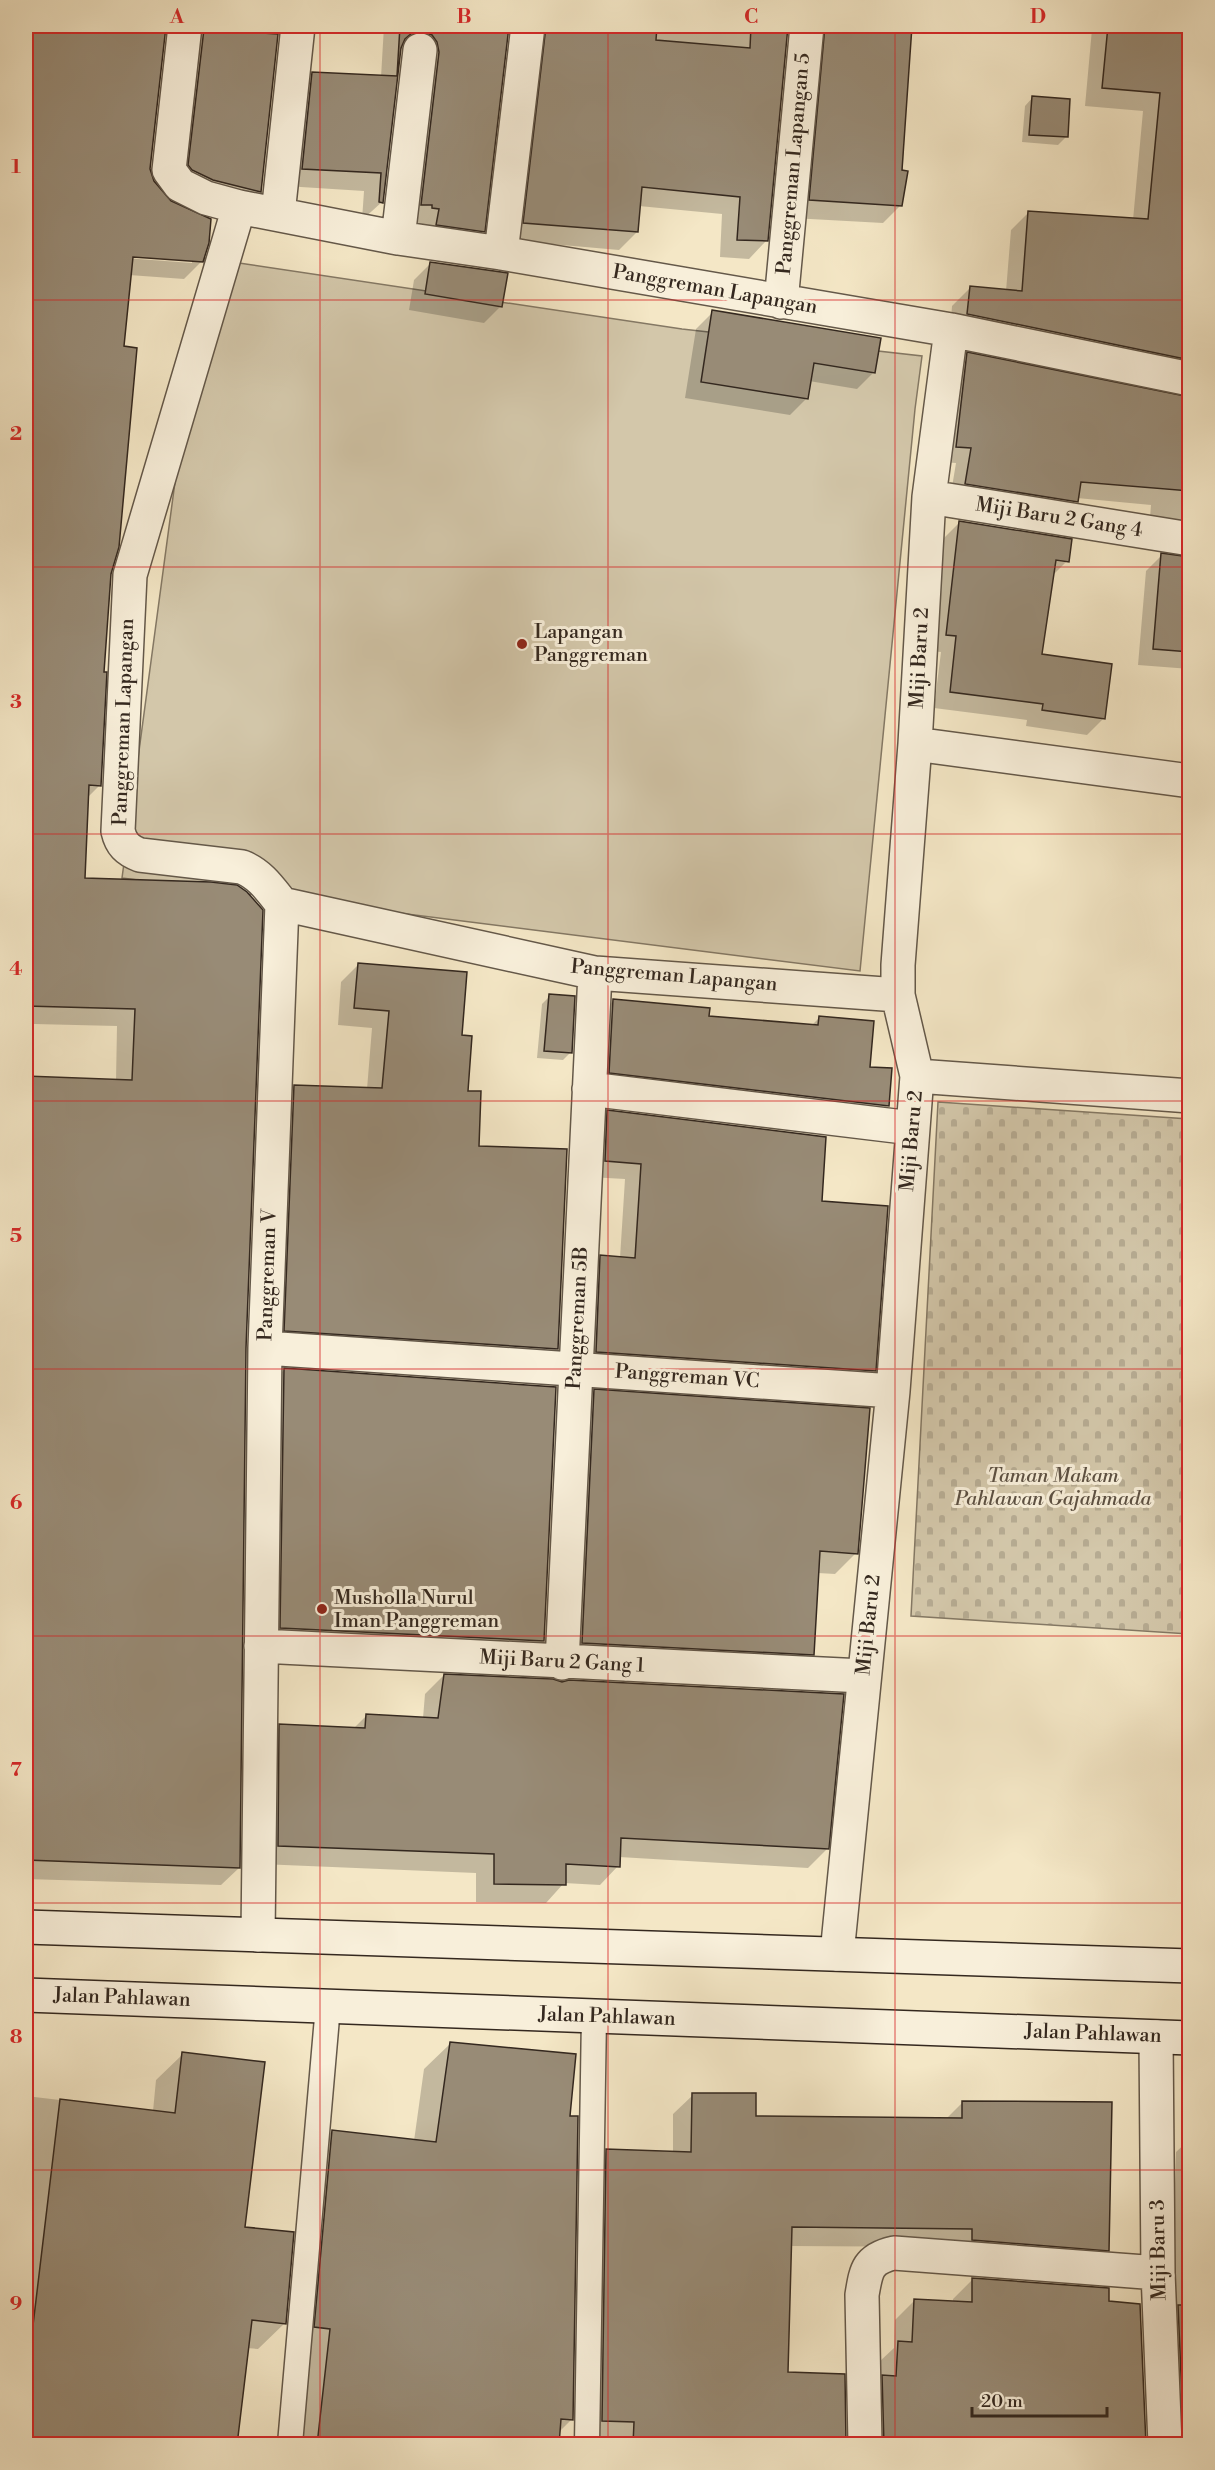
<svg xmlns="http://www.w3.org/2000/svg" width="1215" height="2470" font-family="'Libre Bodoni',serif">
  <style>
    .cemetery { fill: url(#cemetery-stones); stroke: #847864; stroke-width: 1.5 }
    .pitch { fill: #d3c7aa; stroke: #847864; stroke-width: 1.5 }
    .shadow { fill: #0003; fill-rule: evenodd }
    .building { fill: #988b76; stroke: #34281f; stroke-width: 1.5 }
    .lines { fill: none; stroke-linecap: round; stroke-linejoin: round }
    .service-casing { stroke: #645849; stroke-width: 27 }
    .minor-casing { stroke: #645849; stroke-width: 36 }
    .secondary-casing { stroke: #34281f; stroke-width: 36 }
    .service { stroke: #f8efda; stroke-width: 24 }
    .minor { stroke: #f8efda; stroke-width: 33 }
    .secondary { stroke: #f8efda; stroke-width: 33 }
    .grid { fill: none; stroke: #d62828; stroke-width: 1.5; stroke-opacity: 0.55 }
    .poi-dot { fill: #8f2418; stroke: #f8efda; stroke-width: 2 }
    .labels { text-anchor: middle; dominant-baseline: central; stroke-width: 6; stroke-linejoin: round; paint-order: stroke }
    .street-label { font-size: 20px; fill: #34281f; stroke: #f8efda }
    .poi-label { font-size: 20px; fill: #34281f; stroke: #f8efda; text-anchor: start }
    .park-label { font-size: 20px; font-style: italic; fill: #5c5042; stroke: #f8efda }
    .neatline { fill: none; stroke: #d62828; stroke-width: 2 }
    .grid-label { font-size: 20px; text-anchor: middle; font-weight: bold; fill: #d62828 }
  </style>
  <defs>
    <pattern id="cemetery-stones" width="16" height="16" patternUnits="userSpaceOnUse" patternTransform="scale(1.5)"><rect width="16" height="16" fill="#d3c7aa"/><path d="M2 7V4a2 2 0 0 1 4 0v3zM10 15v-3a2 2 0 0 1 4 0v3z" fill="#b6ab92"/></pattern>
  </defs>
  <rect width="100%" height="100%" fill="#f4e7c6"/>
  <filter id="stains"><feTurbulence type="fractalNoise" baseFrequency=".00333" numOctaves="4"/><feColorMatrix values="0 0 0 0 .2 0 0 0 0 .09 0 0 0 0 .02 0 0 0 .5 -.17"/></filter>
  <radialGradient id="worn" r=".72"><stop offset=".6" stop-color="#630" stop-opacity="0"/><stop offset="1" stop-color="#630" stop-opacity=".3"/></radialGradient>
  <path class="cemetery" d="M938 1102 1189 1119V1634L911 1616Z"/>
  <path class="pitch" d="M205 258 682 329 922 356 915 409 860 971 122 878Z"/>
  <path class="shadow" d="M26 26H165L149 169 153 182 202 261 184 279 129 275 122 348 102 673 100 785 87 798 84 879 211 884 245 1348 239 1868 221 1885 26 1879ZM125 255 192 260V263L125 258ZM34 1024 117 1026 116 1080 32 1077Z
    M171 26H278L260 192 242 209 175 188Z
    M384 26H508L483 231 465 249 415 226 404 49H400L382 202 362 220 364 191 285 186 295 91 313 73 381 77Z
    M514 26H787L766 241 749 259 720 257 722 214 639 206 637 232 619 250 506 240Z
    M793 26H910L901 205 883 223 792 218Z
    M1051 26H1190V375L950 332 952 306 970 288 1006 291 1011 230 1029 212 1133 220 1143 111 1085 106 1092 29Z
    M1033 97 1066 137 1058 145 1022 142 1025 106Z
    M431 263 501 306 484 323 409 310 414 280Z
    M713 312 874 372 857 389 809 381 806 399 790 415 685 398 696 329Z
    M967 354 1190 399V545L1149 531 1151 505 1077 498 1061 517 950 499 956 463 941 462 952 370Z
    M960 522 1067 561 1052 576 1041 655 1110 666 1103 719 1087 735 1026 726 1027 720 934 708 941 652 930 651 943 539Z
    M1162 555 1190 558V669L1138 665 1146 571Z
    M359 964 460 1036 466 1092 477 1147 557 1349 539 1366 267 1348 277 1104 294 1086 367 1089 372 1028 338 1025 341 982Z
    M550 996 571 1052 563 1060 537 1058 542 1004Z
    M613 1001 707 1017 811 1026 820 1017 868 1068 887 1106 872 1121 594 1087 598 1016Z
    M608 1112 820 1202 874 1370 858 1387 580 1368 584 1273 601 1257 620 1258 625 1179 589 1177 591 1128Z
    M284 1370 543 1641 524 1660 262 1647 265 1389Z
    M594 1391 856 1553 835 1574 818 1573 812 1654 791 1675 561 1664 573 1412Z
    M444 1675 827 1849 808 1868 619 1857 618 1866 600 1885 564 1883 546 1903 476 1902V1873L260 1864 261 1744 280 1726 353 1729 367 1715 423 1718 425 1694Z
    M451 2043 568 2117 572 2419 559 2432 558 2444H295L306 2158 332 2131 414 2141 424 2069Z
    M183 2054 244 2228 285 2323 258 2349 247 2348 235 2444H26V2096L153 2111 156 2080Z
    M693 2095 754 2117 946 2119 963 2102 1108 2250 1089 2269 954 2247 790 2246 786 2374 845 2444H615V2441L583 2439 587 2170 607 2151 673 2153V2114Z
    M1190 2139V2444H1164L1171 2312 1176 2152Z
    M973 2279 1107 2302 1139 2304 1145 2444H865L879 2362 894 2348 895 2320 914 2301 953 2303V2299Z"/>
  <path class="building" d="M26 26H166L150 169 154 181 171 201 211 219 209 243 203 262 133 257 124 346 137 348 119 547 111 574 104 672H107L101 786 89 785 85 878 211 882 237 885 247 892 263 910 246 1348 240 1868 26 1860V1076L132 1080 135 1009 26 1006Z
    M400 26H509L485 232 436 225 439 209 432 208V205H421L439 52 437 42 432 35 423 32 412 33 405 39 401 48 383 203 379 202 381 173 302 169 312 72 397 76Z
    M546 26H657L656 40 750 48 751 26H788L768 241 737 240 740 197 642 187 638 232 523 223Z
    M825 26H912L902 170 908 171 902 206 809 200Z
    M1108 26H1190V360L967 314 970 286 1022 291 1028 211 1148 219 1160 93 1102 88Z
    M204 29 278 34 261 192 213 180 192 170 188 165Z
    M1032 96 1070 99 1068 137 1029 135Z
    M430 262 508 273 502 307 425 294Z
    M712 310 881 338 875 373 814 363 808 399 701 382Z
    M967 352 1190 397V491L1081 482 1078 502 965 484 971 448 956 447Z
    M959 521 1072 539 1069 562 1056 560 1042 654 1112 664 1105 719 1042 710 1043 704 950 692 956 636 946 635Z
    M1161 553 1190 557V652L1153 649Z
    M358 963 467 972 462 1035 472 1036 468 1091H481L479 1146 567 1149 558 1349 284 1331 294 1085 382 1088 389 1011 354 1008Z
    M549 994 575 996 572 1053 544 1051Z
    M613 999 710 1008 709 1016 818 1025 819 1016 874 1021 870 1067 892 1068 889 1106 609 1073Z
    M607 1110 826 1137 822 1201 888 1206 876 1371 596 1352 600 1255 635 1258 641 1164 605 1161Z
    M284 1368 556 1387 544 1641 280 1628Z
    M594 1389 870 1408 858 1554 820 1551 814 1655 582 1643Z
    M444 1674 553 1679 562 1682 569 1680 844 1694 829 1849 621 1838 620 1867 566 1864V1885L494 1884V1854L278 1846 279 1724 365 1728 366 1714 438 1718Z
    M450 2042 576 2054 570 2116H578L573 2420 561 2419 559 2445H455L389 2439 388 2445H317L330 2329 314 2327 332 2130 436 2142Z
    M182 2052 265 2062 245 2227 294 2232 286 2324 252 2320 237 2445H26V2384L60 2099 175 2113Z
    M692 2093H756V2116L962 2118V2101L1112 2102 1109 2251 972 2240V2229L792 2227 788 2372 845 2374 846 2445H633L634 2422 602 2421 606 2149 691 2152Z
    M972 2278 1109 2288V2301L1140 2304 1146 2445H884L882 2375 896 2376 898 2341 912 2342 914 2299 972 2302Z
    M1178 2305H1190V2445H1184Z"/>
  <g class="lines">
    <g class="service-casing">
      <path id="service" d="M290 2444 328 2006
        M587 2444 594 2016"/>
    </g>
    <g class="minor-casing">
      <path id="minor" d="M185 26 169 170 180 185 206 198 239 207 398 238 501 253 951 330 1190 379
        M239 207 130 575 118 831C121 844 127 850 140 855L242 867C260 874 270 889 282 904L595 973 898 995
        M278 214 298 26
        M398 238 420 50
        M501 253 528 26
        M781 302 807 26
        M929 497 1190 539
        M915 744 1190 781
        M917 1076 1190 1096
        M589 1089 912 1128
        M265 1348 893 1391
        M261 1646 863 1676
        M562 1663 595 973
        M258 1935 265 1348 282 904
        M837 1954 893 1391 917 1076 898 995V965L915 744 929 497 951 330
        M1156 2037 1158 2273 1165 2444
        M865 2444 862 2295C866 2271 867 2259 894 2253L1158 2273"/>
    </g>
    <g class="secondary-casing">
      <path id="secondary" d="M26 1927 1190 1966
        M26 1995 1190 2038"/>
    </g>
    <use href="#service" class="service"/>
    <use href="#minor" class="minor"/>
    <use href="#secondary" class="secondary"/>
  </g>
  <path class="grid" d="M320 26V2444M608 26V2444M895 26V2444M26 300H1190M26 567H1190M26 834H1190M26 1101H1190M26 1369H1190M26 1636H1190M26 1903H1190M26 2170H1190"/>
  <g class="poi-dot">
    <circle cx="522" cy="644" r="6"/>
    <circle cx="322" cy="1609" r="6"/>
  </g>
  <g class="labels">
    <g class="street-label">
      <text transform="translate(794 164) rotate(-85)">Panggreman Lapangan 5</text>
      <text transform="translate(715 290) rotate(10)">Panggreman Lapangan</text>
      <text transform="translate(1059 518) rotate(9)">Miji Baru 2 Gang 4</text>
      <text transform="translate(920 658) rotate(-87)">Miji Baru 2</text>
      <text transform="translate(124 722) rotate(-88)">Panggreman Lapangan</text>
      <text transform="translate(674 976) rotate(5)">Panggreman Lapangan</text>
      <text transform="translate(912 1141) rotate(-85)">Miji Baru 2</text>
      <text transform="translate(268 1275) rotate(-88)">Panggreman V</text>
      <text transform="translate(578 1318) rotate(-87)">Panggreman 5B</text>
      <text transform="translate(687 1377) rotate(4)">Panggreman VC</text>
      <text transform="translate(869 1625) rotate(-84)">Miji Baru 2</text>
      <text transform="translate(562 1662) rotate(3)">Miji Baru 2 Gang 1</text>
      <text transform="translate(122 1998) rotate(2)">Jalan Pahlawan</text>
      <text transform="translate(607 2017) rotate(2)">Jalan Pahlawan</text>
      <text transform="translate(1093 2034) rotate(2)">Jalan Pahlawan</text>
      <text transform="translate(1159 2250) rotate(-91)">Miji Baru 3</text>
    </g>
    <g class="poi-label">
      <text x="534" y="632">Lapangan<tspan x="534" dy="23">Panggreman</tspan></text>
      <text x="334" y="1598">Musholla Nurul<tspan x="334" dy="23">Iman Panggreman</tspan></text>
    </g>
    <g class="park-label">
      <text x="1053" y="1476">Taman Makam<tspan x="1053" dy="23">Pahlawan Gajahmada</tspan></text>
    </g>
  </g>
  <rect width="1215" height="2470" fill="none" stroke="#f4e7c6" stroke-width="66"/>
  <path d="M972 2407v9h135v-9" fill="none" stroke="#34281f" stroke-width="3"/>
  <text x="981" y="2407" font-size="18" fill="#34281f" stroke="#f8efda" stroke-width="4.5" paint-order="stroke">20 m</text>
  <rect x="33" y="33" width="1149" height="2404" class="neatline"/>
  <g class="grid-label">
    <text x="177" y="23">A</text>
    <text x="464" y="23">B</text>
    <text x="751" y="23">C</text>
    <text x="1038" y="23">D</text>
    <text x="16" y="173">1</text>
    <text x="16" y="440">2</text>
    <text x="16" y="708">3</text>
    <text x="16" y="975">4</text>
    <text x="16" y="1242">5</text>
    <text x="16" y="1509">6</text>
    <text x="16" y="1776">7</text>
    <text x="16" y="2043">8</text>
    <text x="16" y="2310">9</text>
  </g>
  <rect width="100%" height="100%" filter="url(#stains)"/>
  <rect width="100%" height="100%" fill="url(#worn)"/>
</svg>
